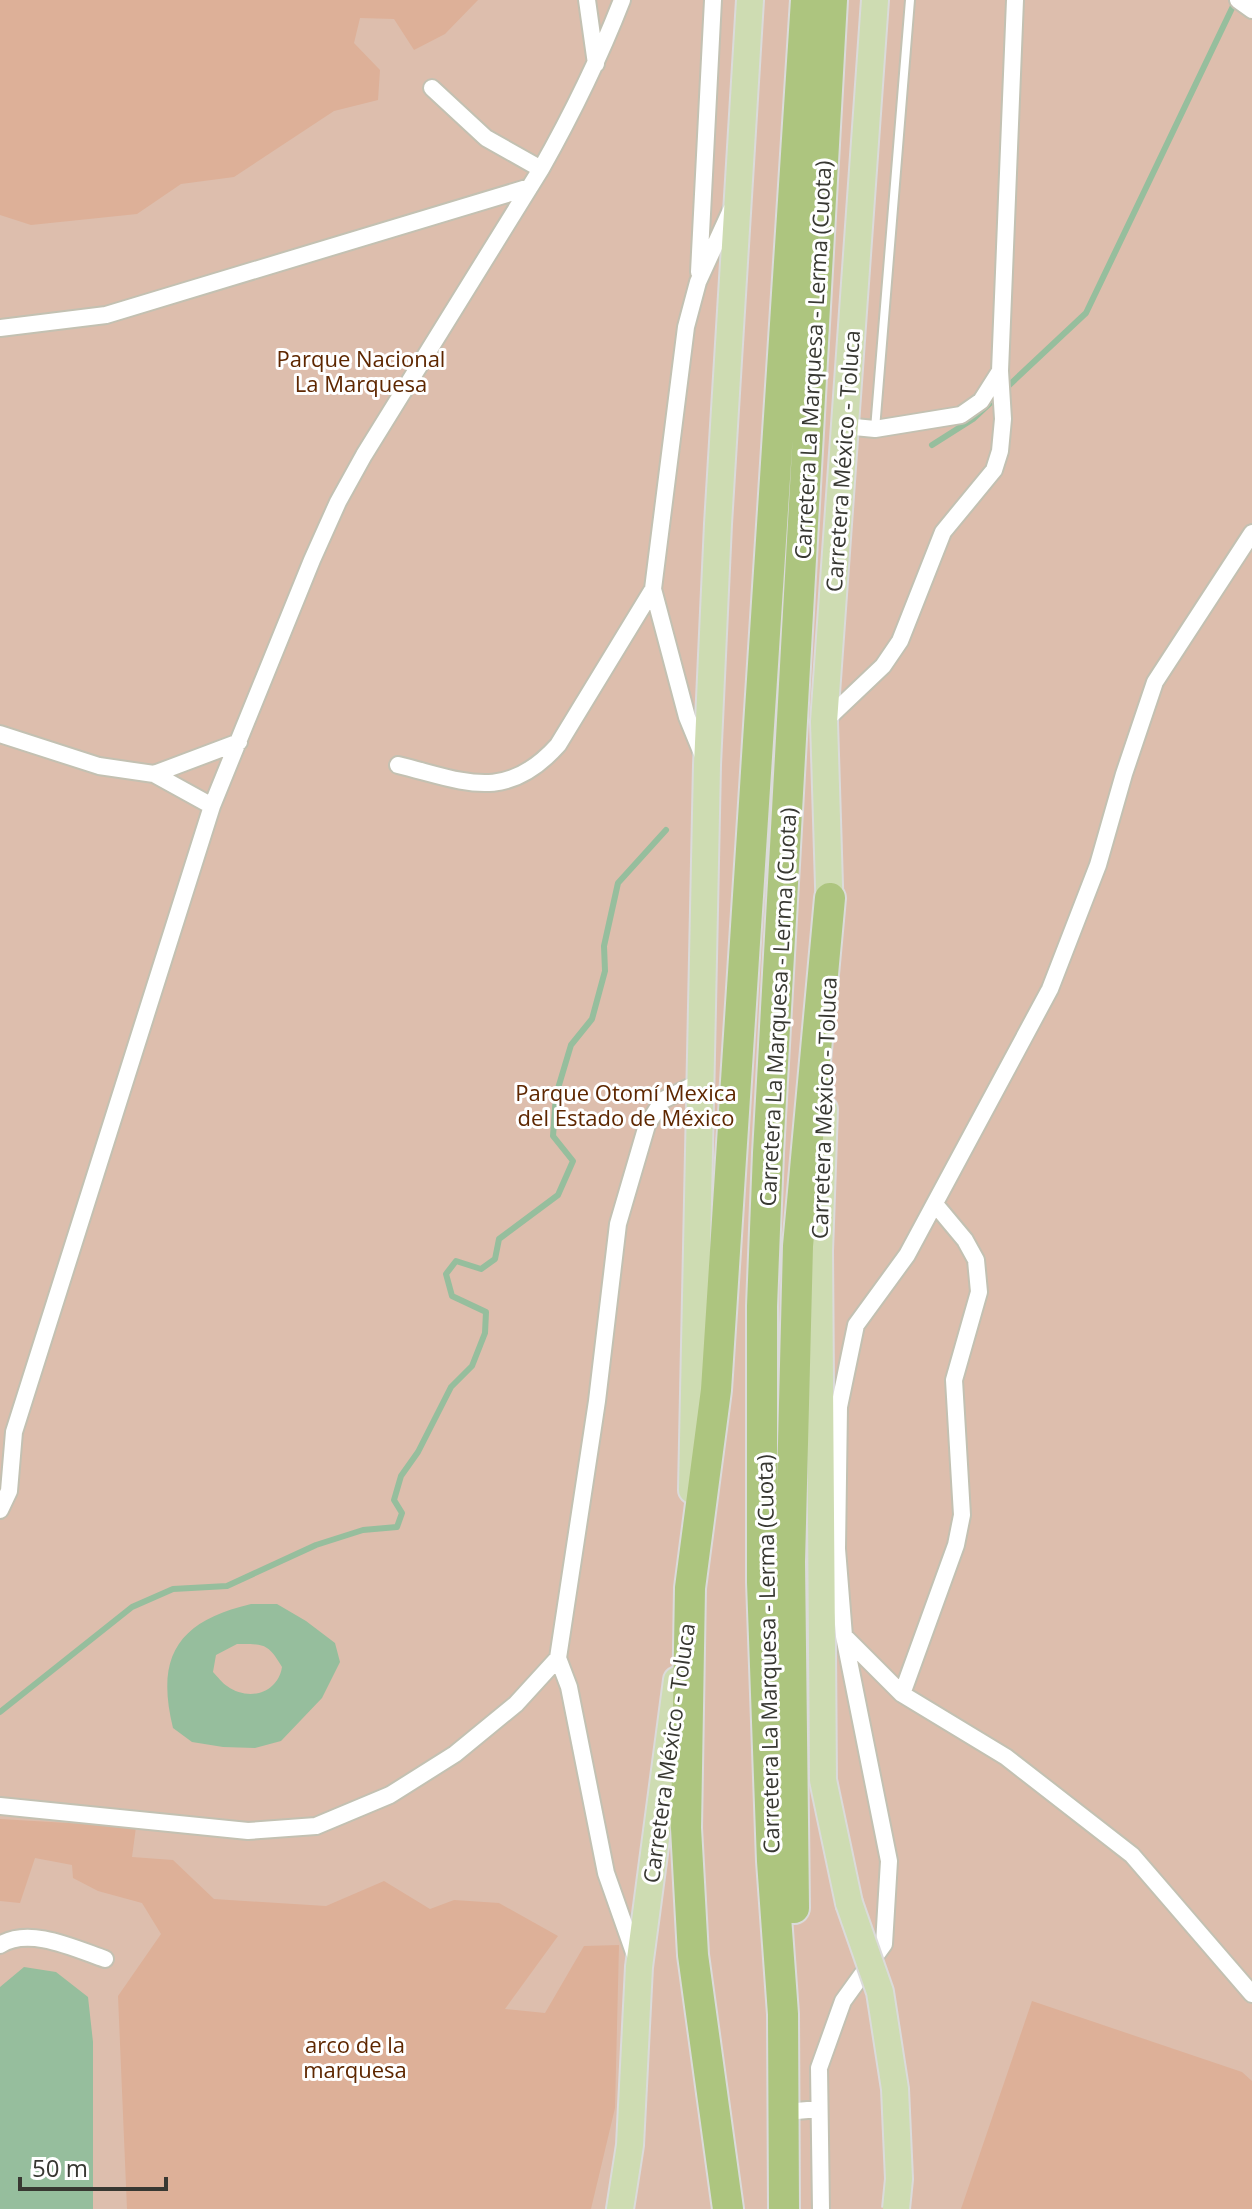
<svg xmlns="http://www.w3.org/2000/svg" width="1252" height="2209" font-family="'Open Sans',sans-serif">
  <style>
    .green { fill: #ddbead }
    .forest { fill: #ddb098 }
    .water { fill: #96be9d; fill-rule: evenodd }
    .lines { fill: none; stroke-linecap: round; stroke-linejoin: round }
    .stream { stroke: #96be9d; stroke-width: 6 }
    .lane-casing { stroke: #c3c1b2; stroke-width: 12 }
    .street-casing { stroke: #c3c1b2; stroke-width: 20 }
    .primary-casing { stroke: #dbdbda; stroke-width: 30 }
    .highway-casing { stroke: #dbdbda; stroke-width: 34 }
    .lane { stroke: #fff; stroke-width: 8 }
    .street { stroke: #fff; stroke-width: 16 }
    .primary { stroke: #cedcb2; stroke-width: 26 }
    .highway { stroke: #adc57f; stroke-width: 30 }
    .primary-bridge-casing { stroke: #dbdbda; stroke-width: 30; stroke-linecap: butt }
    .primary-bridge { stroke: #cedcb2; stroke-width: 26 }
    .labels { text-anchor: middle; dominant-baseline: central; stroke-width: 6; stroke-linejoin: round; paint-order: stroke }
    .park-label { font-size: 22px; fill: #5e2700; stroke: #fff }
    .street-label { font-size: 22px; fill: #383832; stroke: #fff }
  </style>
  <rect width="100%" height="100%" fill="#f9f7e8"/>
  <path class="green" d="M0 0H1252V2209H0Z"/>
  <path class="forest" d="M0 0H478L445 34 414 50 394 19 360 18 354 43 380 70 378 100 334 111 234 177 181 184 137 214 31 225 0 215Z
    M0 1819 136 1827 132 1857 173 1860 214 1899 326 1906 384 1881 430 1909 454 1900 499 1903 558 1936 505 2009 545 2013 584 1946 619 1945 615 2108 591 2209H127L118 1996 161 1934 142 1903 98 1891 73 1878 72 1865 35 1858 20 1903 0 1901Z
    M1032 2001 1242 2072 1252 2081V2209H961Z"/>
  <path class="water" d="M251 1604H277L306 1621 335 1643 340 1662 322 1698 281 1741 255 1748 223 1747 192 1742 173 1728C155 1655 179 1621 251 1604ZM237 1644C264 1644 268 1643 282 1667 278 1693 249 1702 227 1686 222 1683 218 1677 213 1672L216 1655Z
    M24 1967 56 1972 88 1997 93 2042V2209H0V1987Z"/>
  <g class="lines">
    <path class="stream" d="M932 445 973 419 1086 313 1235 2
      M0 1712 132 1607 173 1589 227 1586 316 1545 363 1530 397 1527 402 1513 394 1500 401 1476 418 1452 451 1387 472 1366 485 1333 486 1312 452 1296 446 1274 456 1261 481 1269 495 1259 499 1239 558 1195 573 1161 553 1136 556 1095 571 1045 592 1019 605 971 604 946 618 883 666 830"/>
    <g class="lane-casing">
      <path id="lane" d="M875 429 910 0"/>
    </g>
    <g class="street-casing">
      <path id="street" d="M587 0 596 64
        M1238 0 1252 10
        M432 88 486 138 541 169
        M699 272 713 0
        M0 328 106 315 530 187
        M844 426 875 429 961 415 981 401 1000 371 1015 0
        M1252 533 1155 682 1124 774 1098 865 1050 989 907 1255 856 1325 839 1407 837 1549 844 1636 902 1694 1006 1757 1132 1855 1252 1994
        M824 722 883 666 900 641 943 532 994 470 1000 451 1003 419 1000 371
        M0 734 99 766 154 774 212 806
        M703 756 687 717 653 589 686 327 698 282 731 210
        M398 765C464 781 505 804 558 745L653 589
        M154 774 239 742
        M0 1510 9 1491 14 1432 212 806 312 560 338 502 364 455 541 169C572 114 599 59 622 0
        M902 1694 956 1545 962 1515 954 1380 979 1292 976 1260 965 1240 935 1204
        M0 1806 248 1831 316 1826 390 1795 455 1754 516 1704 558 1658
        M0 1945C29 1926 76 1949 105 1959
        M637 1961 606 1873 569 1687 558 1658 597 1401 618 1224 647 1125 663 1100 700 1082
        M785 2112 819 2109
        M821 2209 819 2068 843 2001 884 1944 889 1861 844 1636"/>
    </g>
    <g class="primary-casing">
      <path id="primary" d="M830 918 824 722 875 0
        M824 1109 819 1251 823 1780 849 1903
        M692 1490 707 765 718 524 750 0
        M620 2209 630 2145 639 1967 677 1680"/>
    </g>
    <g class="highway-casing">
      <path id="highway" d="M794 1908 790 1562 798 1246 830 898
        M728 2209 693 1955 686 1828 690 1588 716 1390 806 0
        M784 2209 783 2014 772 1861 762 1582V1306L768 1153 832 0"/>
    </g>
    <use href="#lane" class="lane"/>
    <use href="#street" class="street"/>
    <use href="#primary" class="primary"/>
    <use href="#highway" class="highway"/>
    <g class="primary-bridge-casing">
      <path id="primary-bridge" d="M849 1903 880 1992 895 2089 899 2179 896 2209"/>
    </g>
    <use href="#primary-bridge" class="primary-bridge"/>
  </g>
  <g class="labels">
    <g class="park-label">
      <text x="361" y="358">Parque Nacional<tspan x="361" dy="25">La Marquesa</tspan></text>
      <text x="626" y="1092">Parque Otomí Mexica<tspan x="626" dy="25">del Estado de México</tspan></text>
      <text x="355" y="2044">arco de la<tspan x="355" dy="25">marquesa</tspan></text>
    </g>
    <g class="street-label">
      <text transform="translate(812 360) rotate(-87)">Carretera La Marquesa - Lerma (Cuota)</text>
      <text transform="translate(842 461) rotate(-86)">Carretera México - Toluca</text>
      <text transform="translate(777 1007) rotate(-87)">Carretera La Marquesa - Lerma (Cuota)</text>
      <text transform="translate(823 1108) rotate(-88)">Carretera México - Toluca</text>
      <text transform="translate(767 1654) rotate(-91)">Carretera La Marquesa - Lerma (Cuota)</text>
      <text transform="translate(668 1753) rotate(-82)">Carretera México - Toluca</text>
    </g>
  </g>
  <path d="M20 2177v12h146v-12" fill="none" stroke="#383832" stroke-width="4"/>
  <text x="32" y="2177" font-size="24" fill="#383832" stroke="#ffffff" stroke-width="6" paint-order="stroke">50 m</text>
</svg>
